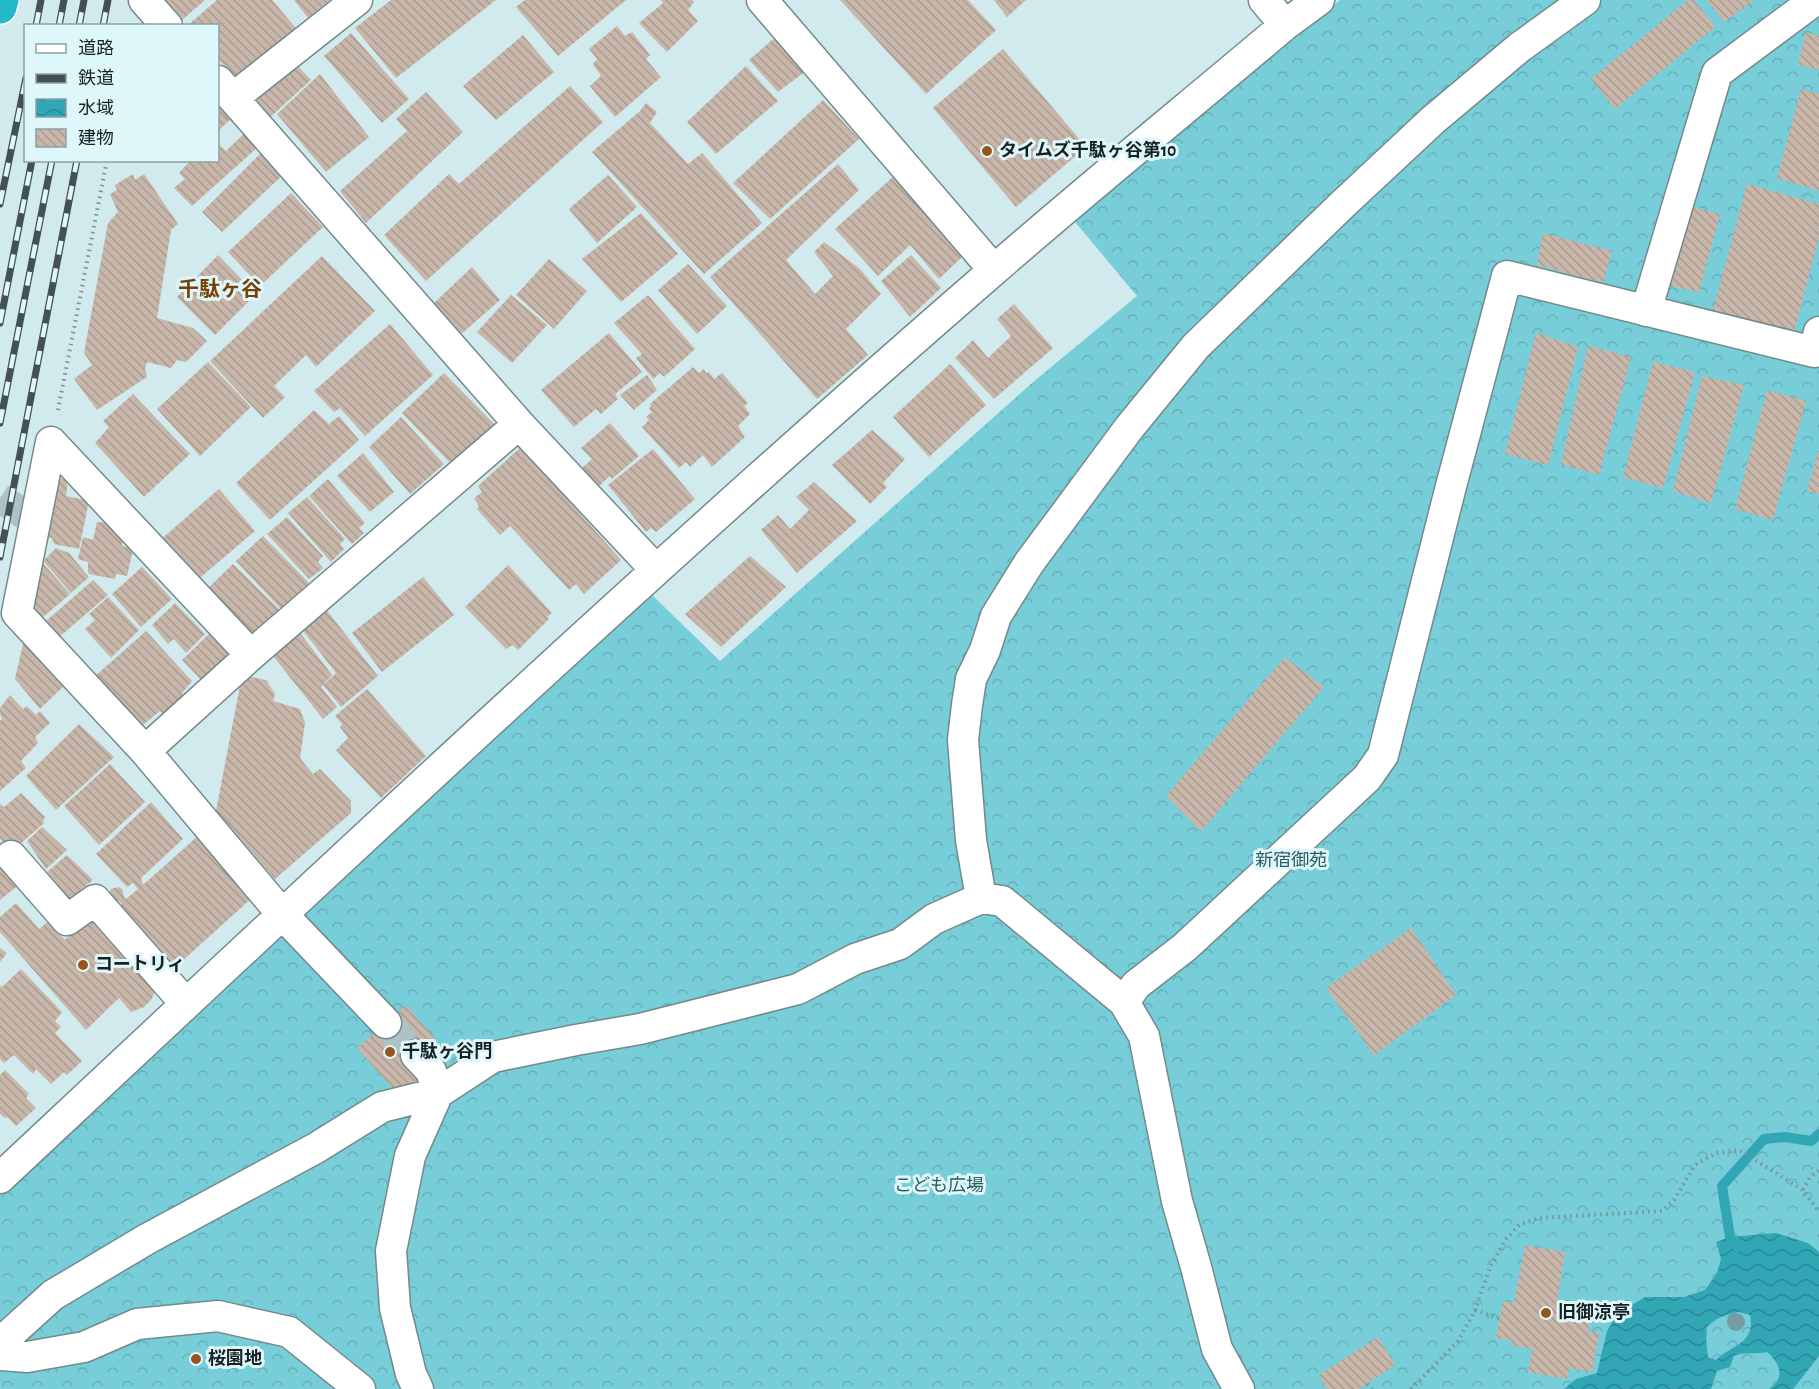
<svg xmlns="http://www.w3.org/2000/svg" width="1819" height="1389" font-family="'Alegreya Sans','Noto Sans JP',sans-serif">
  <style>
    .forest { fill: url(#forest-crowns) }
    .water { fill: url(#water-waves); fill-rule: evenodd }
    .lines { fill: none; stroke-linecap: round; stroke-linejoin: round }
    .stream { stroke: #31a7b5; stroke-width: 10 }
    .building { fill: url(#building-back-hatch) }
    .street-tunnel { stroke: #acc2c4; stroke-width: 30; stroke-dasharray: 30 15; stroke-linecap: butt }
    .street-casing { stroke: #738a8d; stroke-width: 33 }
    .highway-casing { stroke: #fff; stroke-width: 36 }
    .path { stroke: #7d8f91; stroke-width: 4; stroke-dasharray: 1.5 4.5; stroke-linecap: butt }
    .street { stroke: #fff; stroke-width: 30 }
    .highway { stroke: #24b9c9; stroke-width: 33 }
    .rail-casing { stroke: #435153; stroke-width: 7 }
    .rail { stroke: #def7fb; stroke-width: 4.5; stroke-dasharray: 14; stroke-linecap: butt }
    .tree { fill: #769ca1 }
    .poi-dot { fill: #95561e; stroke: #def7fb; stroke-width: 2 }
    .labels { text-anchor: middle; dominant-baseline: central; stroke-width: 6; stroke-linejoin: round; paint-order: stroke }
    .poi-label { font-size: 18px; font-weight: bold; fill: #172122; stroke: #def7fb; text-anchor: start }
    .park-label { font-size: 18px; fill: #2c5c62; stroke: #def7fb }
    .quarter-label { font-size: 21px; font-weight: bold; fill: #784007; stroke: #def7fb }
  </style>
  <defs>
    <pattern id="forest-crowns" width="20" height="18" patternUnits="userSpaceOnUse" patternTransform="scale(1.5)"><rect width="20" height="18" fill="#77cdd8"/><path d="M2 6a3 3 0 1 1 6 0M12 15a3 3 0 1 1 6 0" fill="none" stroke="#66b0b9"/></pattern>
    <pattern id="water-waves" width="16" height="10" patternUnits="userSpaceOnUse" patternTransform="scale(1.5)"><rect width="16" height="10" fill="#31a7b5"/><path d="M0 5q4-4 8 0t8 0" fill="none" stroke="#298893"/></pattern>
    <pattern id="building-back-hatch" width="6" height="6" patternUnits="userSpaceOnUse" patternTransform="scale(1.5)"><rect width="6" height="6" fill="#c7b6a9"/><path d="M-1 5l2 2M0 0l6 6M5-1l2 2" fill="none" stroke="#aa9c91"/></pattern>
  </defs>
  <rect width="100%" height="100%" fill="#d1eaed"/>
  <path class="forest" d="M1340 0H1819V1389H0V1190L84 1113 200 1013 650 593 720 661 1032 383 1137 296 1071 217Z"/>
  <path class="water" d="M1776 1233 1808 1243 1819 1252V1356L1793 1389H1769C1786 1378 1780 1363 1767 1352 1755 1355 1743 1351 1734 1356L1730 1367 1717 1371 1711 1389H1564L1576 1379 1597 1373 1607 1331 1617 1314 1645 1297H1684L1705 1290 1717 1273 1721 1259 1716 1242 1730 1237ZM1739 1312 1750 1315C1756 1344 1731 1345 1716 1360L1708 1357 1706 1343 1707 1327C1716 1318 1726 1314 1739 1312Z"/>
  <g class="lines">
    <path class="stream" d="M1738 1247 1730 1237 1722 1186 1764 1139 1785 1137 1811 1141 1819 1134"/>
  </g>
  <path class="building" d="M163 0H205L181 21Z
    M217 0H272L296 28 236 79 218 59V26H187Z
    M294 0H330L308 18Z
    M391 0H496L396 78 355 28Z
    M525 0H626L558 56 516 7Z
    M661 0H692L694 2 688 10 698 21 667 52 639 23 663 3Z
    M840 0H968L996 30 926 94Z
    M994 0H1026L1007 17Z
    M1688 0H1694L1715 27 1615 109 1591 79Z
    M1707 0H1754L1724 22Z
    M617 26 625 36 632 32 650 55 646 59 661 77 615 117 590 86 601 76 593 64 597 59 589 49Z
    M1806 32 1819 36V70L1798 65Z
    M351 33 409 99 382 123 324 56Z
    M523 35 554 72 496 120 463 86Z
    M778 35 807 70 778 92 749 60Z
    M1003 49 1086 147 1016 207 933 108Z
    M293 61 311 80 267 120 247 99Z
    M746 66 778 101 716 154 687 122Z
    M320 74 369 137 326 172 277 114Z
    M570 86 603 122 426 281 384 235 449 174 459 184Z
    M1801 89 1819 94V191L1777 178Z
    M426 92 463 132 366 223 340 191 407 131 396 119Z
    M823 100 859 139 770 219 733 183Z
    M218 101 233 117 218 131Z
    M646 103 657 112 650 123 688 164 702 153 762 223 704 274 592 152 640 111Z
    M247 131 259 146 192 206 174 188 185 179 179 173 191 160H218V144L226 151Z
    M264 150 286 172 222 232 202 212Z
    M838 164 859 190 786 260 815 294 833 276 814 252 824 242 859 268 881 294 846 329 868 355 817 399 710 277Z
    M133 174 135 180 144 174 178 224 171 230 157 318 193 328 207 341 186 362 177 360 171 368 147 362 145 369 147 377 97 410 74 379 92 365 84 353 108 223 118 212 110 194 117 190 115 185Z
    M608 175 637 207 597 243 569 209Z
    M895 175 963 256 939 279 910 245 878 276 835 229Z
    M1747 184 1819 204V238L1794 332 1713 310Z
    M291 193 323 227 260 286 228 252Z
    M1693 207 1720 214 1699 292 1670 286Z
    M641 213 678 254 621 302 582 259Z
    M1543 233 1612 251 1603 283 1537 265Z
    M218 255 256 294 215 335 177 297Z
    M911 255 941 288 910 317 881 281Z
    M322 256 375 311 316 367 306 355 274 386 285 397 263 418 210 361Z
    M549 259 587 291 554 329 516 295Z
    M688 264 727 306 697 334 658 290Z
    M472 267 500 300 459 336 431 306Z
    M511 295 547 325 512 363 477 332Z
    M648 295 695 349 664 377 660 373 653 379 636 358 642 354 614 323Z
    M1014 304 1053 348 994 399 955 358 973 340 988 358 1011 336 997 319Z
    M390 324 433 375 365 436 340 408 334 412 314 391Z
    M609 333 642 372 615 394 618 399 601 414 596 409 574 427 541 390Z
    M1536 333 1578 347 1548 465 1505 454Z
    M1588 346 1631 357 1599 475 1561 464Z
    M208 362 251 407 200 456 157 409Z
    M1653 362 1695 372 1663 488 1623 477Z
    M950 364 986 405 929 457 893 417Z
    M693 367 699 373 704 369 706 373 709 372 714 379 722 373 748 403 744 406 750 414 738 426 745 437 712 467 703 455 690 467 686 462 679 468 642 427 649 420 646 417 652 412 649 409 651 406 650 404Z
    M444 373 496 426 452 465 402 413Z
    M647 375 657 390 634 410 620 395Z
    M1702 376 1744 385 1711 503 1673 491Z
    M1767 390 1806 401 1773 520 1735 509Z
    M133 394 190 454 144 497 95 443 109 427 103 421Z
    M314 410 329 424 339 416 359 440 270 520 236 483Z
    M401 417 444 464 410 494 369 447Z
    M610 423 639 456 612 479 610 476 599 486 582 468 592 459 581 448Z
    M872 430 905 459 883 483 887 487 870 504 832 465Z
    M521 447 621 560 584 594 576 584 569 590 510 526 500 535 477 509 479 506 474 498 482 492 478 486Z
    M653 449 695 499 656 532 651 528 646 532 608 485Z
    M1818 452H1819V494L1807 491Z
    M363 453 394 492 370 512 337 476Z
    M56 478 68 480 66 496 89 501 79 549 54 544 52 538 44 536Z
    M328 479 365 523 359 528 364 533 352 544 309 496Z
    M814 482 857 521 797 573 761 530 778 515 790 529 809 510 796 497Z
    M219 489 255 531 195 582 159 541Z
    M307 497 345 539 340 544 344 549 331 562 288 513Z
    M287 517 323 556 318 562 323 568 309 579 267 534Z
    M97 522 108 523 123 538 122 546 133 549 127 576 116 574 115 579 89 574 88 572V562L78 559 83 537 93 540Z
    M263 536 309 583 281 609 236 561Z
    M56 548 69 553 89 577 71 593 44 562 45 559Z
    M750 556 786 587 721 647 685 614Z
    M40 560 70 594 42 618 29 604Z
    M233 564 280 610 250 639 205 591Z
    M508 565 552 613 547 617 549 619 518 650 513 645 506 649 465 607Z
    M142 567 172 599 141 627 112 594Z
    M423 577 454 615 382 672 352 633Z
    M93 580 108 595 58 638 45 622Z
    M108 597 139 630 111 658 85 629 95 620 89 614Z
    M175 603 205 634 186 653 174 639 168 644 152 625Z
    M325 608 378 676 341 707 323 685 336 673 301 628Z
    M298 630 332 675 321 687 337 707 323 719 270 652Z
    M146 631 192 681 182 693 183 697 163 715 160 711 138 729 93 678Z
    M212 631 228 646V660L205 684 182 660Z
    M25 635 68 682 40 709 15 679Z
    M1285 657 1324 687 1201 831 1166 796Z
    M242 675 266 680 275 694 273 701 300 709 305 723 300 758 313 774 320 769 351 801V813L275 879 216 811Z
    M367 689 426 756 381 798 336 750 348 738 340 727 342 724 335 716Z
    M10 695 23 709 27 706 36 715 40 711 50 723 35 737 38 743 21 761 26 768 0 791V721L2 719 0 714V708Z
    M79 724 114 757 56 810 26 776Z
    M110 764 145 802 99 845 64 806Z
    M21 793 45 817 43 820 44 823 11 852 0 838V804L4 807Z
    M151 802 183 839 141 878 143 885 200 834 253 897 170 972 116 910 122 904 119 901 115 902 109 895 111 889 118 887 122 889 124 897 126 899 138 889 133 883 127 887 96 854Z
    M42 827 67 850 46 869 27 841Z
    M67 855 93 880 69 899 47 872Z
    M0 859 20 884 0 900Z
    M16 903 39 929 49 921 65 940 86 918H100L156 990 151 1000 144 1007 131 1012 119 998 86 1030 0 932V917Z
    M1411 928 1456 995 1374 1055 1326 988Z
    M0 948 7 953 0 962Z
    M21 969 62 1012 55 1021 61 1027 55 1033 82 1061 67 1075 64 1072 51 1084 36 1069 33 1074 14 1055 4 1063 0 1059V985L2 987Z
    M406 1005 435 1038 416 1055 423 1074 399 1096 357 1048Z
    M5 1070 29 1094 26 1098 36 1108 16 1126 7 1117 5 1118 0 1114V1075Z
    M1525 1245 1565 1252 1557 1300 1593 1307 1588 1331 1599 1333 1592 1372 1569 1368 1567 1379 1528 1372 1532 1349 1511 1345 1512 1341 1496 1338 1503 1301 1514 1303Z
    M1378 1337 1395 1365 1359 1389H1327L1319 1375Z"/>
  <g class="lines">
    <path class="street-tunnel" d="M0 498 34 521
      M386 1023 416 1055"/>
    <g class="street-casing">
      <path id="street" d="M144 0 167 26
        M762 0 994 270
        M1264 0 1285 25
        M218 81 519 424 656 570
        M233 98 357 0
        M1646 311 1717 73 1815 0
        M51 442 17 613 145 751
        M51 442 251 655
        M11 856 67 920 95 900 186 1004
        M981 898 1002 901 1124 1002 1144 1036 1177 1201 1196 1267 1217 1349 1239 1389
        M1124 1002 1136 985 1185 947 1367 778 1383 755 1450 490 1507 276 1814 352 1819 332
        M386 1023 282 914 145 751 251 655 519 424
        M416 1055 431 1071 438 1093 410 1156 391 1251 395 1308 411 1374 418 1389
        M0 1178C327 872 654 565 993 271 1089 187 1188 107 1285 25L1319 0
        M0 1343 53 1295 147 1239 316 1148 382 1107 438 1093 493 1057 576 1040 640 1029 798 989 855 959 900 944 934 919 981 898 971 840 963 740 967 705 971 679 985 650 996 616 1029 563 1129 428 1196 346 1342 205 1433 120 1520 47 1585 0
        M0 1355 27 1357 84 1347 137 1324 218 1316 289 1332 360 1389"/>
    </g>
    <g class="highway-casing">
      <path id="highway" d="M0 7 2 0"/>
    </g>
    <path class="path" d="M58 410 107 160
      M1803 1190 1810 1177 1819 1170
      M1475 1310 1500 1319
      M1367 1384 1372 1389
      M1411 1389 1458 1341 1475 1310 1491 1265 1506 1239 1520 1224 1539 1218 1662 1211 1674 1200 1695 1165 1716 1153 1739 1150 1803 1190 1819 1212"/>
    <use href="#street" class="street"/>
    <use href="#highway" class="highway"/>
    <g class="rail-casing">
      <path id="rail" d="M36 26 41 0
        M59 26 64 0
        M79 26 84 0
        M103 26 108 0
        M0 204 26 78
        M0 323 32 160
        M0 423 52 160
        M0 557 77 160"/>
    </g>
    <use href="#rail" class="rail"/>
  </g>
  <circle class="tree" cx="1736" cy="1322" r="9"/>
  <g class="poi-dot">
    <circle cx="987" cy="151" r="6"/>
    <circle cx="83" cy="965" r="6"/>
    <circle cx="390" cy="1052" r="6"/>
    <circle cx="1546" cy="1313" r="6"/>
    <circle cx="196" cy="1359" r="6"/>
  </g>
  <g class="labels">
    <g class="poi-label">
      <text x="999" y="151">タイムズ千駄ヶ谷第10</text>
      <text x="95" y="965">コートリィ</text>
      <text x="402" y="1052">千駄ヶ谷門</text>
      <text x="1558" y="1313">旧御涼亭</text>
      <text x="208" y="1359">桜園地</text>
    </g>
    <g class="park-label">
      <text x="1291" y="861">新宿御苑</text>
      <text x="939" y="1186">こども広場</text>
    </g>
    <g class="quarter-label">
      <text x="220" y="289">千駄ヶ谷</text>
    </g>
  </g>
  <rect x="24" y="24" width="195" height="138" fill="#def7fb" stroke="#8ea1a4" stroke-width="1.5"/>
  <rect x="36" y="44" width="30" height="9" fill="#ffffff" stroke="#8ea1a4" stroke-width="1.5"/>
  <text x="78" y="54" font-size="18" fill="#172122">道路</text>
  <rect x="36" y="74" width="30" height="9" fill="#435153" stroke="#8ea1a4" stroke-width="1.5"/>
  <text x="78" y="84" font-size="18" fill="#172122">鉄道</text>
  <rect x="36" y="99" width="30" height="18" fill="url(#water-waves)" stroke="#8ea1a4" stroke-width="1.5"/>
  <text x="78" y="114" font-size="18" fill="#172122">水域</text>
  <rect x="36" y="129" width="30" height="18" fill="url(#building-back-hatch)" stroke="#8ea1a4" stroke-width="1.5"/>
  <text x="78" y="144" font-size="18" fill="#172122">建物</text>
</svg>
